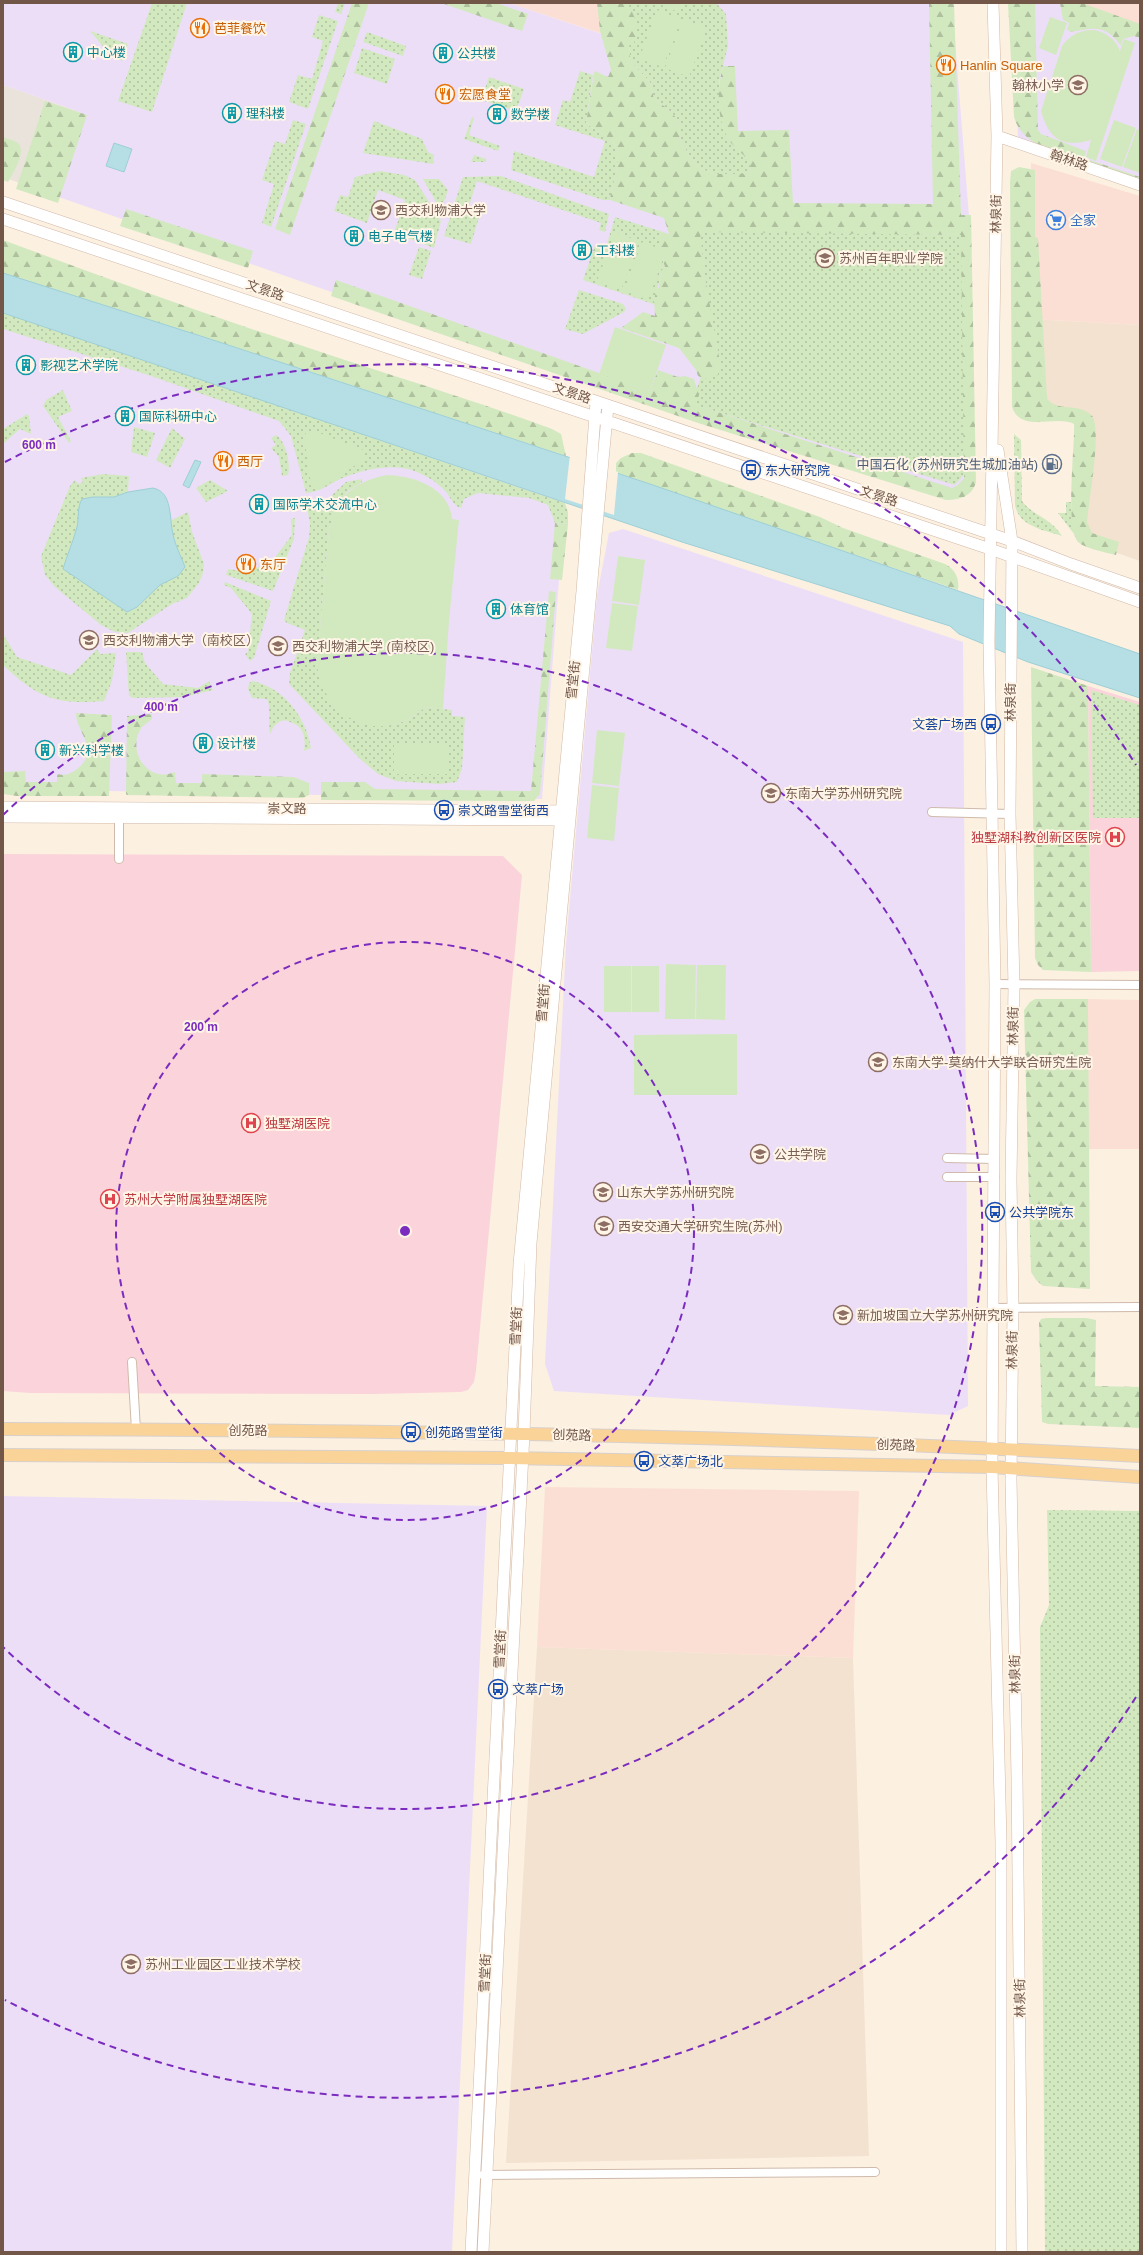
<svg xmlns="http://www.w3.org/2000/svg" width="1143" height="2255" font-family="Helvetica,'Noto Sans SC',sans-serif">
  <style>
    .residential { fill: #f3e2cf }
    .commercial { fill: #fcdfd4 }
    .industrial { fill: #eae3dc }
    .education { fill: #eddef8 }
    .medical { fill: #fad4da }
    .grass { fill: url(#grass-dots) }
    .forest { fill: url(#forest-firs) }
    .garden { fill: #d2e9c0 }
    .water { fill: #b6dfe5; stroke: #9ccfd6 }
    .pier { fill: #fcf0e1 }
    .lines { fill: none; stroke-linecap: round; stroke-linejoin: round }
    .street-casing { stroke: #cfbaab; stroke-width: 10 }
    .secondary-casing { stroke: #d2b9a8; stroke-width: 12 }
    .primary-casing { stroke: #d8d0cc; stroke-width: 14 }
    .street { stroke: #fff; stroke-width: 8 }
    .secondary { stroke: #fff; stroke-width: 11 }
    .primary { stroke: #fad399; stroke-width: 12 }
    .ring { fill: none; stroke: #7b2cbf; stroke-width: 2; stroke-dasharray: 7 5 }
    .labels { text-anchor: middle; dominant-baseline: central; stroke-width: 4; stroke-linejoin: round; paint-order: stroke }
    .food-label { font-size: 13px; fill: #c56008; stroke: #fff5e7; text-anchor: start }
    .culture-label { font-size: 13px; fill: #0d838f; stroke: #fff5e7; text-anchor: start }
    .education-label { font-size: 13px; fill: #785e54; stroke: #fff5e7; text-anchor: start }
    .street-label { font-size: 13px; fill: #725648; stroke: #fff5e7 }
    .shop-label { font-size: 13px; fill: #366cbe; stroke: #fff5e7; text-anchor: start }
    .service-label { font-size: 13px; fill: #4e5e75; stroke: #fff5e7; text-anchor: end }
    .transit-label { font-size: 13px; fill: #164399; stroke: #fff5e7; text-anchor: start }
    .health-label { font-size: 13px; fill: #be3a42; stroke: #fff5e7; text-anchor: start }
    .centre { fill: #7b2cbf; stroke: #fff5e7; stroke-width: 2 }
    .ring-label { font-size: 12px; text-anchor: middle; font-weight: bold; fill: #7b2cbf; stroke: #fff5e7; stroke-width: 4; stroke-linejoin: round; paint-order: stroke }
  </style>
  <defs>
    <pattern id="grass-dots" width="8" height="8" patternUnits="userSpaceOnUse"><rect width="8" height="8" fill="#d2e9c0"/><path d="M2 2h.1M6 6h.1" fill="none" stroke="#afc09e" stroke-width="1.8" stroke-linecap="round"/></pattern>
    <pattern id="forest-firs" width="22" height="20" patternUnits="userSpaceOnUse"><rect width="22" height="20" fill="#d2e9c0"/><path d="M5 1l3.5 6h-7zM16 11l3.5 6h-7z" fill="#afc09e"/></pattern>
  </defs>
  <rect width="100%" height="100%" fill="#fcf0e1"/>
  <path class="residential" d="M1030 319 1140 325V561L1077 539 1080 419 1031 418Z
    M537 1647 853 1658 869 2156 506 2163Z"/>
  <path class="commercial" d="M509 3H599L603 34Z
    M1072 3H1140V27Z
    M1031 163 1140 196V325L1030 319Z
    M1088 999 1140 1000V1149H1088Z
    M545 1487 859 1491 853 1658 537 1647Z"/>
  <path class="industrial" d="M3 85 80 112 53 195 3 177Z"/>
  <path class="education" d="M3 3H509L602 34 599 3H952L970 229 975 486 952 500 676 412 53 195 80 112 3 85Z
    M1015 3H1072L1140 27V185L1018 143Z
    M3 313 565 503 542 799 3 789Z
    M623 529 963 642 968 1406 949 1415 554 1391 545 1364 566 944 597 595 609 533Z
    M3 1496 487 1506 452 2252H3Z"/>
  <path class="medical" d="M1088 686 1140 702V971L1091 972Z
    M3 854 503 856 522 875 476 1371 474 1382 468 1390 461 1392 373 1394 30 1393 3 1391Z"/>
  <path class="grass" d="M152 3H187L152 112 118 101Z
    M338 3H345L341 14 335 12Z
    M627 3H716L726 14 728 46 719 81V102L723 127 729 140 749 159 751 169 748 174H713L698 167 681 143 678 120 668 109 654 99 650 82 630 61Z
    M319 15 338 21 308 109 289 102 298 75 312 79 323 41 312 37Z
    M90 31 128 44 122 61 112 57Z
    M367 32 406 46 403 56 363 42Z
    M362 48 395 59 387 84 354 73Z
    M580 71 593 75 586 123C593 129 602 133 609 138 627 153 612 182 610 200H603L511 170 514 151 594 177 605 141 555 125 563 100 570 102Z
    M489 77 524 89 516 111 481 100Z
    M472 117 474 118 469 135 500 146 498 151 464 139Z
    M293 120 306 124 271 227 262 223 274 184 262 180 275 141 285 144Z
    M374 121 422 139 428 152 434 155 433 164 363 153Z
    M474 155 486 159V162H471Z
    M380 171 404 175 415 180 441 221 434 248 394 233 405 200 378 190 367 223 334 211 340 195 348 197 355 177Z
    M501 176 609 214 605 232 599 230 601 223 477 181 468 209 480 214 471 244 444 236 463 177Z
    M423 179H439L448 190 441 211Z
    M615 217 663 232 659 236V243L666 251 663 260 665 267 661 272C660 282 654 296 656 305L583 280 595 245 606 247Z
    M694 230 961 235 971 466 955 485 692 404 703 370Z
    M419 247 431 251 422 279 409 275Z
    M579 290 623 304 626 309 624 312 583 334 565 329Z
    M3 313 565 503 568 512V524L555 523 548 505 529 498 478 493 464 499 461 508C453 506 451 497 445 491 437 482 428 477 417 472 397 463 369 468 348 476 332 481 325 491 306 493L291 436 279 421 148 375 3 329Z
    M63 390 72 411 58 417 71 441 69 443 43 406 46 400Z
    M27 414 29 416 31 434 20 429 3 444V429Z
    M134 427 155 433 147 457 131 452Z
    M172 428 185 439 170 468 156 460Z
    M1014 434 1021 440 1022 501C1033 516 1050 517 1062 536 1045 530 1019 527 1015 505Z
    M276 435C286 441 291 464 288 475L282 476 279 457 271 448 276 445 271 438Z
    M103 474 129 476 128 492C163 486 163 485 172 520L188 512 192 532 204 564 203 573 199 583 187 598 172 604 128 633 115 632 101 625 55 587 45 575 41 556 70 486 75 480 79 484 83 482 81 478Z
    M361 479 362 482 348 491 337 506 329 529 317 662C321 717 383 748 425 707L452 710V716L465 717 462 769 457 782 439 784 396 781 378 774 359 758 289 684 290 673 305 630 287 623 284 620 309 537 310 524 306 502 329 498 346 482Z
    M210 480 228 491 206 502 196 488Z
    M1066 502H1071L1074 534 1058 513H1066Z
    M295 518 294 539 273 591 226 575 228 569 241 571 269 565 292 535 291 519Z
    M225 582 271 601 254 658 250 661 245 654 248 652 252 614 231 588 224 585Z
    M3 634 17 657 71 675 97 649 100 654 116 653 112 681 104 701C55 705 38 698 3 665Z
    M126 652H142L145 663 163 684 198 688 209 681 213 690 184 697 133 698 129 696Z
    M253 681C284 688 306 717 311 748L304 751C306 738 304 726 290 722 286 720 281 720 278 723 274 725 272 730 270 734 268 724 271 706 267 699L252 698 248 689 249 683Z
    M1091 690 1140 705V818H1093Z
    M1047 1510 1140 1511V2252H1045L1040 1627 1049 1605Z"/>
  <path class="forest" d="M352 3H369L290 235 275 229Z
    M441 3H496L528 14 522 31Z
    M597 3H627C635 17 641 27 634 43L629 45 630 61 650 82 654 99 668 109 678 120 681 143 698 167 713 174H748L751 169C748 154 737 152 729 140 716 119 717 88 723 66H735L738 131 789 130 793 203 933 204 929 3H954L961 215H971L976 482C972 497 959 500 946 500L698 423 331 296 336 280 650 391 658 370 678 377 685 376 694 379 699 395 696 405 952 488 958 485 964 478 961 235 700 232 706 283 721 368 717 376 705 379 698 376 696 370 679 348 621 328 643 312 655 316 654 300 656 292 659 287 661 271 665 267 663 260 666 251 659 244V236L663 232 669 234 664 218 610 200C612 182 627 153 609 138 602 133 593 129 586 123L594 73 595 71 608 77 611 70 600 31Z
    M1008 3H1035L1038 130 1041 134 1086 151 1084 158 1140 177V182L1039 146C1027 138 1018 131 1014 117Z
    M1060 3H1082L1140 24V38L1134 36 1123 39 1121 46C1105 24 1094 28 1071 32L1067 30 1069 23 1063 20Z
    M45 101 87 115 58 203 16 189Z
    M3 137C7 139 14 140 18 143 27 152 13 173 8 182L3 180Z
    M1019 167 1035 170V237L1038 238 1047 398C1054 410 1071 405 1083 410 1088 412 1093 415 1094 420 1100 442 1089 498 1087 522L1092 533 1119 542 1116 555C1107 553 1084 548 1078 542 1065 528 1075 446 1074 424 1057 414 1021 434 1012 407L1010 182 1011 171Z
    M126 209 253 251 248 268 120 226Z
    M3 240C98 275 192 310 288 341 376 371 465 397 552 429L561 434 566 456 210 339 3 273Z
    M632 453H641L820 517 843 528 945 564C955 569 960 579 958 590L616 473V463L621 458Z
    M555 523 568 524 562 580 550 579Z
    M549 591 556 592 540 794 534 801 321 800V782H365L375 789 531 791Z
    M1031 667 1088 686 1091 972 1043 970 1038 965 1035 958Z
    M76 713 112 715 109 796H17L3 794V772L25 771 26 782H57V774C65 776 71 774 77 769 102 749 75 732 76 713Z
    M152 714V719C149 722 145 724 142 727 126 748 146 784 175 772L176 783H202V774L294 777 309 783V795L303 798 127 795 126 794 127 716Z
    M1035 999H1088L1090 1289 1043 1286 1036 1280 1031 1272 1024 1010 1030 1002Z
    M1046 1318H1086L1096 1320 1095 1386 1140 1387V1428L1048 1424 1042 1422 1039 1323 1041 1319Z"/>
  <path class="garden" d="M657 3H681L678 12Z
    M657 10 681 19 663 67 639 59Z
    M1050 17 1067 23 1056 55 1039 48Z
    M683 19 707 28 689 77 665 68Z
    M1094 30C1106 32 1116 40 1120 51L1124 39 1135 43 1096 161 1086 157 1091 140C1063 148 1049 140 1041 111L1062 46C1071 34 1080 30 1094 30Z
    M1114 120 1136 128 1122 167 1100 159Z
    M1137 129 1140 130V173L1123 167Z
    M615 232 639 241 621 290 597 281Z
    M642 242 666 251 648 300 624 291Z
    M615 327 666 345 650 391 599 374Z
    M314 431 366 451 363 460 319 490 311 484 304 436 307 432Z
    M387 475C414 476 449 487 452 519L459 520 449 621 443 709 425 707C382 748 321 719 317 662L329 529C338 495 353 482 387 475Z
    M618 556 645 560 639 605 612 601Z
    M612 603 638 606 632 651 606 648Z
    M597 730 625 733 619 786 592 783Z
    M394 745H448V774H394Z
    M592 785 619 788 614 841 587 838Z
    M666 964 696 965 695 1019H665Z
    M697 965H726L725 1020 696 1019Z
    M604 966H631V1012H604Z
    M632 966H659V1012H632Z
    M737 1034V1095H634V1035Z"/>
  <path class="water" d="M114 143 132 149 124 172 106 166Z
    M3 273 210 339 650 484 1140 654V698L1028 662 959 634 950 626 682 542 3 313Z
    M195 460 201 462 189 488 183 485Z
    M153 488C173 492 169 518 173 534 175 545 181 556 185 567L178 576 160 585 137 607 127 612 63 569C67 555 73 542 77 527 79 518 77 507 82 499L93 497H114L128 492Z"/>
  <path class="pier" d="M570 455 618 472 614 515 565 499Z"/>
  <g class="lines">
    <g class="street-casing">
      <path id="street" d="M932 812 1010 814
        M119 859V812
        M995 984 1140 985
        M947 1158 995 1159
        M947 1177H995
        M995 1308 1140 1307
        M132 1362 136 1430
        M483 2175 875 2172"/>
    </g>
    <g class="secondary-casing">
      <path id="secondary" d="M993 3 997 136 989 641 995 984 992 1467 1001 1842V2252
        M997 136 1140 185
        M3 202 1012 541 1071 564 1140 588
        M3 219 990 549 1140 602
        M998 450 1012 541 1010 814 1014 986 1011 1179 1013 1309 1011 1479 1017 1777 1022 2252
        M3 807 568 811
        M3 817 566 820
        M471 2252 519 1264 582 591 596 402
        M483 2252 524 1433 531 1243 608 406"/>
    </g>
    <g class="primary-casing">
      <path id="primary" d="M3 1429C382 1430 761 1435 1140 1456
        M3 1455 509 1458 992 1467 1140 1477"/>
    </g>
    <use href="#street" class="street"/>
    <use href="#secondary" class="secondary"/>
    <use href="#primary" class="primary"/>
  </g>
  <g class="ring">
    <circle cx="405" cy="1231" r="289"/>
    <path d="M3 815A578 578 0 1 1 3 1647"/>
    <path d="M1136 1697A867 867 0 0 1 5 2000M5 462A867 867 0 0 1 1136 765"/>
  </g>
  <defs>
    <g id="restaurant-ring" transform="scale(1)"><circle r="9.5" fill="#fff5e7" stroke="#e8710a" stroke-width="1.5"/><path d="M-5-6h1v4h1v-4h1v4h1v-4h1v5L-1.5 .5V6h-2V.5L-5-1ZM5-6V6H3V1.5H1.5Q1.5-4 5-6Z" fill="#e8710a"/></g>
    <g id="building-ring" transform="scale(1)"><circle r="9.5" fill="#fff5e7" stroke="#0f9aa8" stroke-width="1.5"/><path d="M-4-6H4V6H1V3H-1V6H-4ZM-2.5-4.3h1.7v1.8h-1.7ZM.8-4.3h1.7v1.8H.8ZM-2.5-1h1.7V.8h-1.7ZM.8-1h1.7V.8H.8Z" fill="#0f9aa8"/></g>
    <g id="school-ring" transform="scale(1)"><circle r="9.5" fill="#fff5e7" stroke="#8d6e63" stroke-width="1.5"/><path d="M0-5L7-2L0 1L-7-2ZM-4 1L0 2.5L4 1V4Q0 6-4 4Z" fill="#8d6e63"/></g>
    <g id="university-ring" transform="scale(1)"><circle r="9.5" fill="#fff5e7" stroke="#8d6e63" stroke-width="1.5"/><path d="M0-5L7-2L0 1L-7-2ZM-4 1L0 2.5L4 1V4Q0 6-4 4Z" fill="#8d6e63"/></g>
    <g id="supermarket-ring" transform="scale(1)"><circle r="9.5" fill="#fff5e7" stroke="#3f7fe0" stroke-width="1.5"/><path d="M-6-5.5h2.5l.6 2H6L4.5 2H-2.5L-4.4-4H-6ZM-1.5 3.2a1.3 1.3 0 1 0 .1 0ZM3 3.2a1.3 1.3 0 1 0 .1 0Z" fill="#3f7fe0"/></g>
    <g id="fuel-ring" transform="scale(1)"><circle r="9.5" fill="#fff5e7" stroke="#5c6f8a" stroke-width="1.5"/><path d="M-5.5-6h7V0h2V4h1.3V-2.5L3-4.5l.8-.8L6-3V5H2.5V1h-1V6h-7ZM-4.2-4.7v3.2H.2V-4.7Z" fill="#5c6f8a"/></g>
    <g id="bus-ring" transform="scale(1)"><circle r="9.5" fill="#fff5e7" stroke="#1a4fb4" stroke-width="1.5"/><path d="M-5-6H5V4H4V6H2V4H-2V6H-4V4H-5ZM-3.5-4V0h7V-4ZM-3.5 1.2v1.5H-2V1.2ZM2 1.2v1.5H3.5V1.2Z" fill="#1a4fb4"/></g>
    <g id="hospital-ring" transform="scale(1)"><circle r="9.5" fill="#fff5e7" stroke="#e0444e" stroke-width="1.5"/><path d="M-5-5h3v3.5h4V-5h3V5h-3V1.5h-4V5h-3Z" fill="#e0444e"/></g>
  </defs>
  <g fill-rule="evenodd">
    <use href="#restaurant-ring" x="200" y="28"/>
    <use href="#building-ring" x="73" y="52"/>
    <use href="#building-ring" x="443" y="53"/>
    <use href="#restaurant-ring" x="946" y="65"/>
    <use href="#school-ring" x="1078" y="85"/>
    <use href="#restaurant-ring" x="445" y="94"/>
    <use href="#building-ring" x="232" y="113"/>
    <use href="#building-ring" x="497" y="114"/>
    <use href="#university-ring" x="381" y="210"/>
    <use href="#supermarket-ring" x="1056" y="220"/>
    <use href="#building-ring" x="354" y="236"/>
    <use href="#building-ring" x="582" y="250"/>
    <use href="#university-ring" x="825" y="258"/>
    <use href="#building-ring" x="26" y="365"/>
    <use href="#building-ring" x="125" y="416"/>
    <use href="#restaurant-ring" x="223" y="461"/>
    <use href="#fuel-ring" x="1052" y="464"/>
    <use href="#bus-ring" x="751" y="470"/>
    <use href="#building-ring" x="259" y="504"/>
    <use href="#restaurant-ring" x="246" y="564"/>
    <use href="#building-ring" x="496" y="609"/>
    <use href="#school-ring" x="89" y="640"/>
    <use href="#university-ring" x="278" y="646"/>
    <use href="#bus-ring" x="991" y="724"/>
    <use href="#building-ring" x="203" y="743"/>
    <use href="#building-ring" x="45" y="750"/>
    <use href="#university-ring" x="771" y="793"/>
    <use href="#bus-ring" x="444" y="810"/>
    <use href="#hospital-ring" x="1115" y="837"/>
    <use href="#university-ring" x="878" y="1062"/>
    <use href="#hospital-ring" x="251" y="1123"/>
    <use href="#university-ring" x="760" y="1154"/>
    <use href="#university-ring" x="603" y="1192"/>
    <use href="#hospital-ring" x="110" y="1199"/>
    <use href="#bus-ring" x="995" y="1212"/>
    <use href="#university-ring" x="604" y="1226"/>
    <use href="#university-ring" x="843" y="1315"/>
    <use href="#bus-ring" x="411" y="1432"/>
    <use href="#bus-ring" x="644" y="1461"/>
    <use href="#bus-ring" x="498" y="1689"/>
    <use href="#university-ring" x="131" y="1964"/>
  </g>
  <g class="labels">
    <g class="food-label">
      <text x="214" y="28">芭菲餐饮</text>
      <text x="960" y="65">Hanlin Square</text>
      <text x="459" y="94">宏愿食堂</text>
      <text x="237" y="461">西厅</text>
      <text x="260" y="564">东厅</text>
    </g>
    <g class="culture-label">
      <text x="87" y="52">中心楼</text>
      <text x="457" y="53">公共楼</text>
      <text x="246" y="113">理科楼</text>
      <text x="511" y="114">数学楼</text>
      <text x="368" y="236">电子电气楼</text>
      <text x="596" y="250">工科楼</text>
      <text x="40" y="365">影视艺术学院</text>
      <text x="139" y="416">国际科研中心</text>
      <text x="273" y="504">国际学术交流中心</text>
      <text x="510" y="609">体育馆</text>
      <text x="217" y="743">设计楼</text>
      <text x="59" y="750">新兴科学楼</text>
    </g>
    <g class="education-label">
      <text x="1064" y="85" text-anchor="end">翰林小学</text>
      <text x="395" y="210">西交利物浦大学</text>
      <text x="839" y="258">苏州百年职业学院</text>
      <text x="103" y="640">西交利物浦大学（南校区）</text>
      <text x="292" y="646">西交利物浦大学 (南校区)</text>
      <text x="785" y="793">东南大学苏州研究院</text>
      <text x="892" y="1062">东南大学-莫纳什大学联合研究生院</text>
      <text x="774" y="1154">公共学院</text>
      <text x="617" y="1192">山东大学苏州研究院</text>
      <text x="618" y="1226">西安交通大学研究生院(苏州)</text>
      <text x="857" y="1315">新加坡国立大学苏州研究院</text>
      <text x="145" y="1964">苏州工业园区工业技术学校</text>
    </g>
    <g class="street-label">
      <text transform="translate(1069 160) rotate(19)">翰林路</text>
      <text transform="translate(996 214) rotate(-89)">林泉街</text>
      <text transform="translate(265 290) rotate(19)">文景路</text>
      <text transform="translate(572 393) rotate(19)">文景路</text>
      <text transform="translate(879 496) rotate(18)">文景路</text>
      <text transform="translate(573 680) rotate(-84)">雪堂街</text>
      <text transform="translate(1010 702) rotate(-90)">林泉街</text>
      <text x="287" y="808">崇文路</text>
      <text transform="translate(543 1003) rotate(-85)">雪堂街</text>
      <text transform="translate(1013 1026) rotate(-89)">林泉街</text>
      <text transform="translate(516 1326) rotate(-87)">雪堂街</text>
      <text transform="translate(1012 1350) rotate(-89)">林泉街</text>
      <text x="248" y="1430">创苑路</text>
      <text transform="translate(572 1435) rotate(2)">创苑路</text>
      <text transform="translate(896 1445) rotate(2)">创苑路</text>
      <text transform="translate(500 1649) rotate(-87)">雪堂街</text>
      <text transform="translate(1015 1674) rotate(-91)">林泉街</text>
      <text transform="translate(485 1973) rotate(-87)">雪堂街</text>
      <text transform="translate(1020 1998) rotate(-91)">林泉街</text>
    </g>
    <g class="shop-label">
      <text x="1070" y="220">全家</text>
    </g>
    <g class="service-label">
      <text x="1038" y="464">中国石化 (苏州研究生城加油站)</text>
    </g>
    <g class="transit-label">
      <text x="765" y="470">东大研究院</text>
      <text x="977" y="724" text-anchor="end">文荟广场西</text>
      <text x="458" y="810">崇文路雪堂街西</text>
      <text x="1009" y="1212">公共学院东</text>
      <text x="425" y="1432">创苑路雪堂街</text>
      <text x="658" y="1461">文萃广场北</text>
      <text x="512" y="1689">文萃广场</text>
    </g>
    <g class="health-label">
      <text x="1101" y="837" text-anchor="end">独墅湖科教创新区医院</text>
      <text x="265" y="1123">独墅湖医院</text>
      <text x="124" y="1199">苏州大学附属独墅湖医院</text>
    </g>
  </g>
  <circle cx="405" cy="1231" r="6" class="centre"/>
  <g class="ring-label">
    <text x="39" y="449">600 m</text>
    <text x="161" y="711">400 m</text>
    <text x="201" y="1031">200 m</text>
  </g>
  <rect width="1143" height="2255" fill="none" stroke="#725648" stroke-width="8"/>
</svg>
